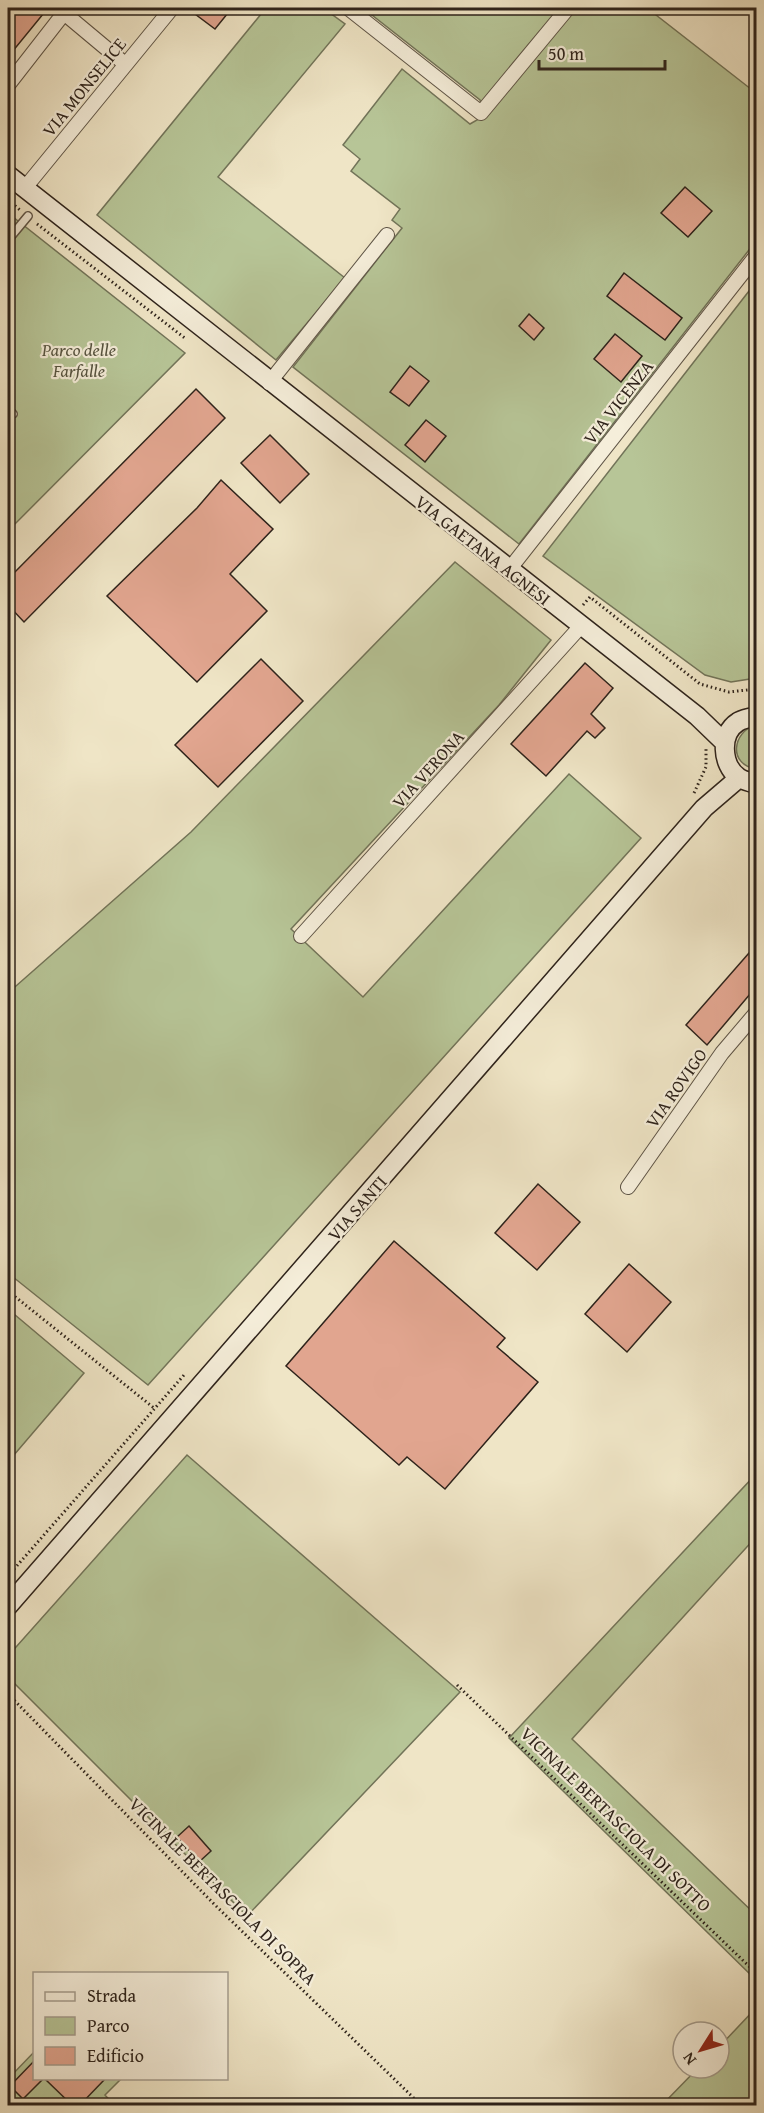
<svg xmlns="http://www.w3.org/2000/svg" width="764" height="2113" font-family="'Gentium Book Plus',serif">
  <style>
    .green { fill: #b7c597; stroke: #727459; stroke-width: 1.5 }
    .building { fill: #e1a58f; stroke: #2e231b; stroke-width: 1.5 }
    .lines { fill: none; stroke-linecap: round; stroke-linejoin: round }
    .lane-casing { stroke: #5e5446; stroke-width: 10 }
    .street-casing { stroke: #5e5446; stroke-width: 16 }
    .secondary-casing { stroke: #2e231b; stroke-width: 21 }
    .path { stroke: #2e231b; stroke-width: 3; stroke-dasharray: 1.5 3; stroke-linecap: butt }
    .lane { stroke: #f5eeda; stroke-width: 7 }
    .street { stroke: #f5eeda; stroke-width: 14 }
    .secondary { stroke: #f5eeda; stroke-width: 18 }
    .labels { text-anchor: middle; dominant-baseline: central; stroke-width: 4.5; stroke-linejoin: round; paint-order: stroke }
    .street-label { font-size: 18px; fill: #2e231b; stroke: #f5eeda }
    .park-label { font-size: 18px; font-style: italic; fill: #575440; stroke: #f5eeda }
  </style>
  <rect width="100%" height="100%" fill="#efe5c6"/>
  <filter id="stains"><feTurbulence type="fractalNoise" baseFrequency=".00333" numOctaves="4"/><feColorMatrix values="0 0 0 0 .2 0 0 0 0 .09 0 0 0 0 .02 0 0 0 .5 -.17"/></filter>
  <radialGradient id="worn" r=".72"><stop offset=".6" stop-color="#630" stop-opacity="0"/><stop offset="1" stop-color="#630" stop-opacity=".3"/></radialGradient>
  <path class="green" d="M266 8H323L345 24 218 177 345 278 276 360 97 215Z
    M363 8H647L756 93V241L519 544 293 367 402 228 392 220 400 209 351 171 360 159 343 145 402 69 470 124 484 116 480 100Z
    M8 213 185 353 8 531Z
    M756 282V678L731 682 705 675 543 556Z
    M455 562 551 640 499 705 291 929 363 997 569 774 641 838 148 1385 8 1273V993L191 832Z
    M756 724V769C728 764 732 733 756 724Z
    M8 1309 84 1373 8 1462Z
    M187 1455 460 1692 247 1916 8 1677V1656Z
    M756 1474V1537L572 1739 756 1915V1980L509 1738Z
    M756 2008V2105H662L698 2068H719V2047Z
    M34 2052V2078L121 2079 105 2095 115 2106 8 2105V2079Z"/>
  <path class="building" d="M8 8H48L8 57Z
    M187 8H232L215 29Z
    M685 187 712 211 688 237 661 213Z
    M624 273 682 318 665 340 607 296Z
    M529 314 544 328 534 340 519 326Z
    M615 334 642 356 621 382 594 359Z
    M410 366 429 381 409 406 390 392Z
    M196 389 225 418 24 622 8 605V579Z
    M426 420 446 436 425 462 405 445Z
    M270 435 309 474 280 503 241 463Z
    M221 480 273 529 230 574 267 611 197 682 107 596 197 508Z
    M261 659 303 701 218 787 175 745Z
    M585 663 613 688 591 714 605 728 595 738 587 731 546 776 511 744Z
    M756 945V987L707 1045 686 1025Z
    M538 1184 580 1222 537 1270 495 1233Z
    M394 1241 505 1338 497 1347 538 1382 445 1489 407 1457 399 1465 286 1366Z
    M629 1264 671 1302 627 1352 585 1314Z
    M189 1826 211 1851 199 1862 177 1837Z
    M34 2061V2079H43L23 2099 10 2086Z
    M45 2079H105L79 2106H73Z"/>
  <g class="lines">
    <g class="lane-casing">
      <path id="lane" d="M8 240 28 216
        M8 409 13 414"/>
    </g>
    <g class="street-casing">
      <path id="street" d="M348 8 481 113 568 8
        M64 13 125 64
        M8 85 68 8
        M24 189 172 8
        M269 383 387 235
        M508 571 756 256
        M301 936 581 626
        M628 1187 722 1053 756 1013"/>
    </g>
    <g class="secondary-casing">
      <path id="secondary" d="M8 175 697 716 725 743
        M756 716C751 718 742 719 738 722 719 734 722 765 738 777 743 781 751 782 756 784
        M8 1606 704 808 739 778"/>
    </g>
    <path class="path" d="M8 200 20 210
      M37 224 186 339
      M583 605 590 597 700 684 729 692 756 689
      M694 793 706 767V748
      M8 1291 154 1408
      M8 1576 184 1375
      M457 1685 756 1973
      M8 1694 215 1905 422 2106"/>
    <use href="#lane" class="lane"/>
    <use href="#street" class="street"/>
    <use href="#secondary" class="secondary"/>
  </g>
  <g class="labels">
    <g class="street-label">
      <text transform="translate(84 87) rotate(-51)">VIA MONSELICE</text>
      <text transform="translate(618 402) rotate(-52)">VIA VICENZA</text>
      <text transform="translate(483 550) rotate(38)">VIA GAETANA AGNESI</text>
      <text transform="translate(428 769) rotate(-48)">VIA VERONA</text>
      <text transform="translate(676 1088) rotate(-55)">VIA ROVIGO</text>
      <text transform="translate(357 1208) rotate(-49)">VIA SANTI</text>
      <text transform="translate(616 1819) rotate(44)">VICINALE BERTASCIOLA DI SOTTO</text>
      <text transform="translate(223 1891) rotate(45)">VICINALE BERTASCIOLA DI SOPRA</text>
    </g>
    <g class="park-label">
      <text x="79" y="349">Parco delle<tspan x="79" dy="21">Farfalle</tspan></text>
    </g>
  </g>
  <rect width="764" height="2113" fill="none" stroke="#efe5c6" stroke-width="30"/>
  <rect x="9" y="9" width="746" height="2095" fill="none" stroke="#2e231b" stroke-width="3"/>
  <rect x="15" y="15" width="734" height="2083" fill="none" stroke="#2e231b" stroke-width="1.5"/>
  <rect x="33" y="1972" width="195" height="108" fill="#f5eeda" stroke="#a59d8e" stroke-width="1.5"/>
  <rect x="45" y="1992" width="30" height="9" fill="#f5eeda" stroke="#a59d8e" stroke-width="1.5"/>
  <text x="87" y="2002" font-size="18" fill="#2e231b">Strada</text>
  <rect x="45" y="2017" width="30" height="18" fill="#b7c597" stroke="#a59d8e" stroke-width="1.5"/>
  <text x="87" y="2032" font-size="18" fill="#2e231b">Parco</text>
  <rect x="45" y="2047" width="30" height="18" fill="#e1a58f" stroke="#a59d8e" stroke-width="1.5"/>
  <text x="87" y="2062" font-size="18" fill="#2e231b">Edificio</text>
  <g transform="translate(701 2050) rotate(233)"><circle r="28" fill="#f5eeda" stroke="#a59d8e" stroke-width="1.5"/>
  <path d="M0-4.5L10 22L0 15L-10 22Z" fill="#8f2418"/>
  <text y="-9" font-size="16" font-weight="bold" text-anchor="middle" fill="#2e231b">N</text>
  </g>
  <path d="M539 60v9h126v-9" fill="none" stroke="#2e231b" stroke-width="3"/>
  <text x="548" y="60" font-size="18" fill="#2e231b" stroke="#f5eeda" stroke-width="4.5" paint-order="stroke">50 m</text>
  <rect width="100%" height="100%" filter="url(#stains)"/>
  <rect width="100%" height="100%" fill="url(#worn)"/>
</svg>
